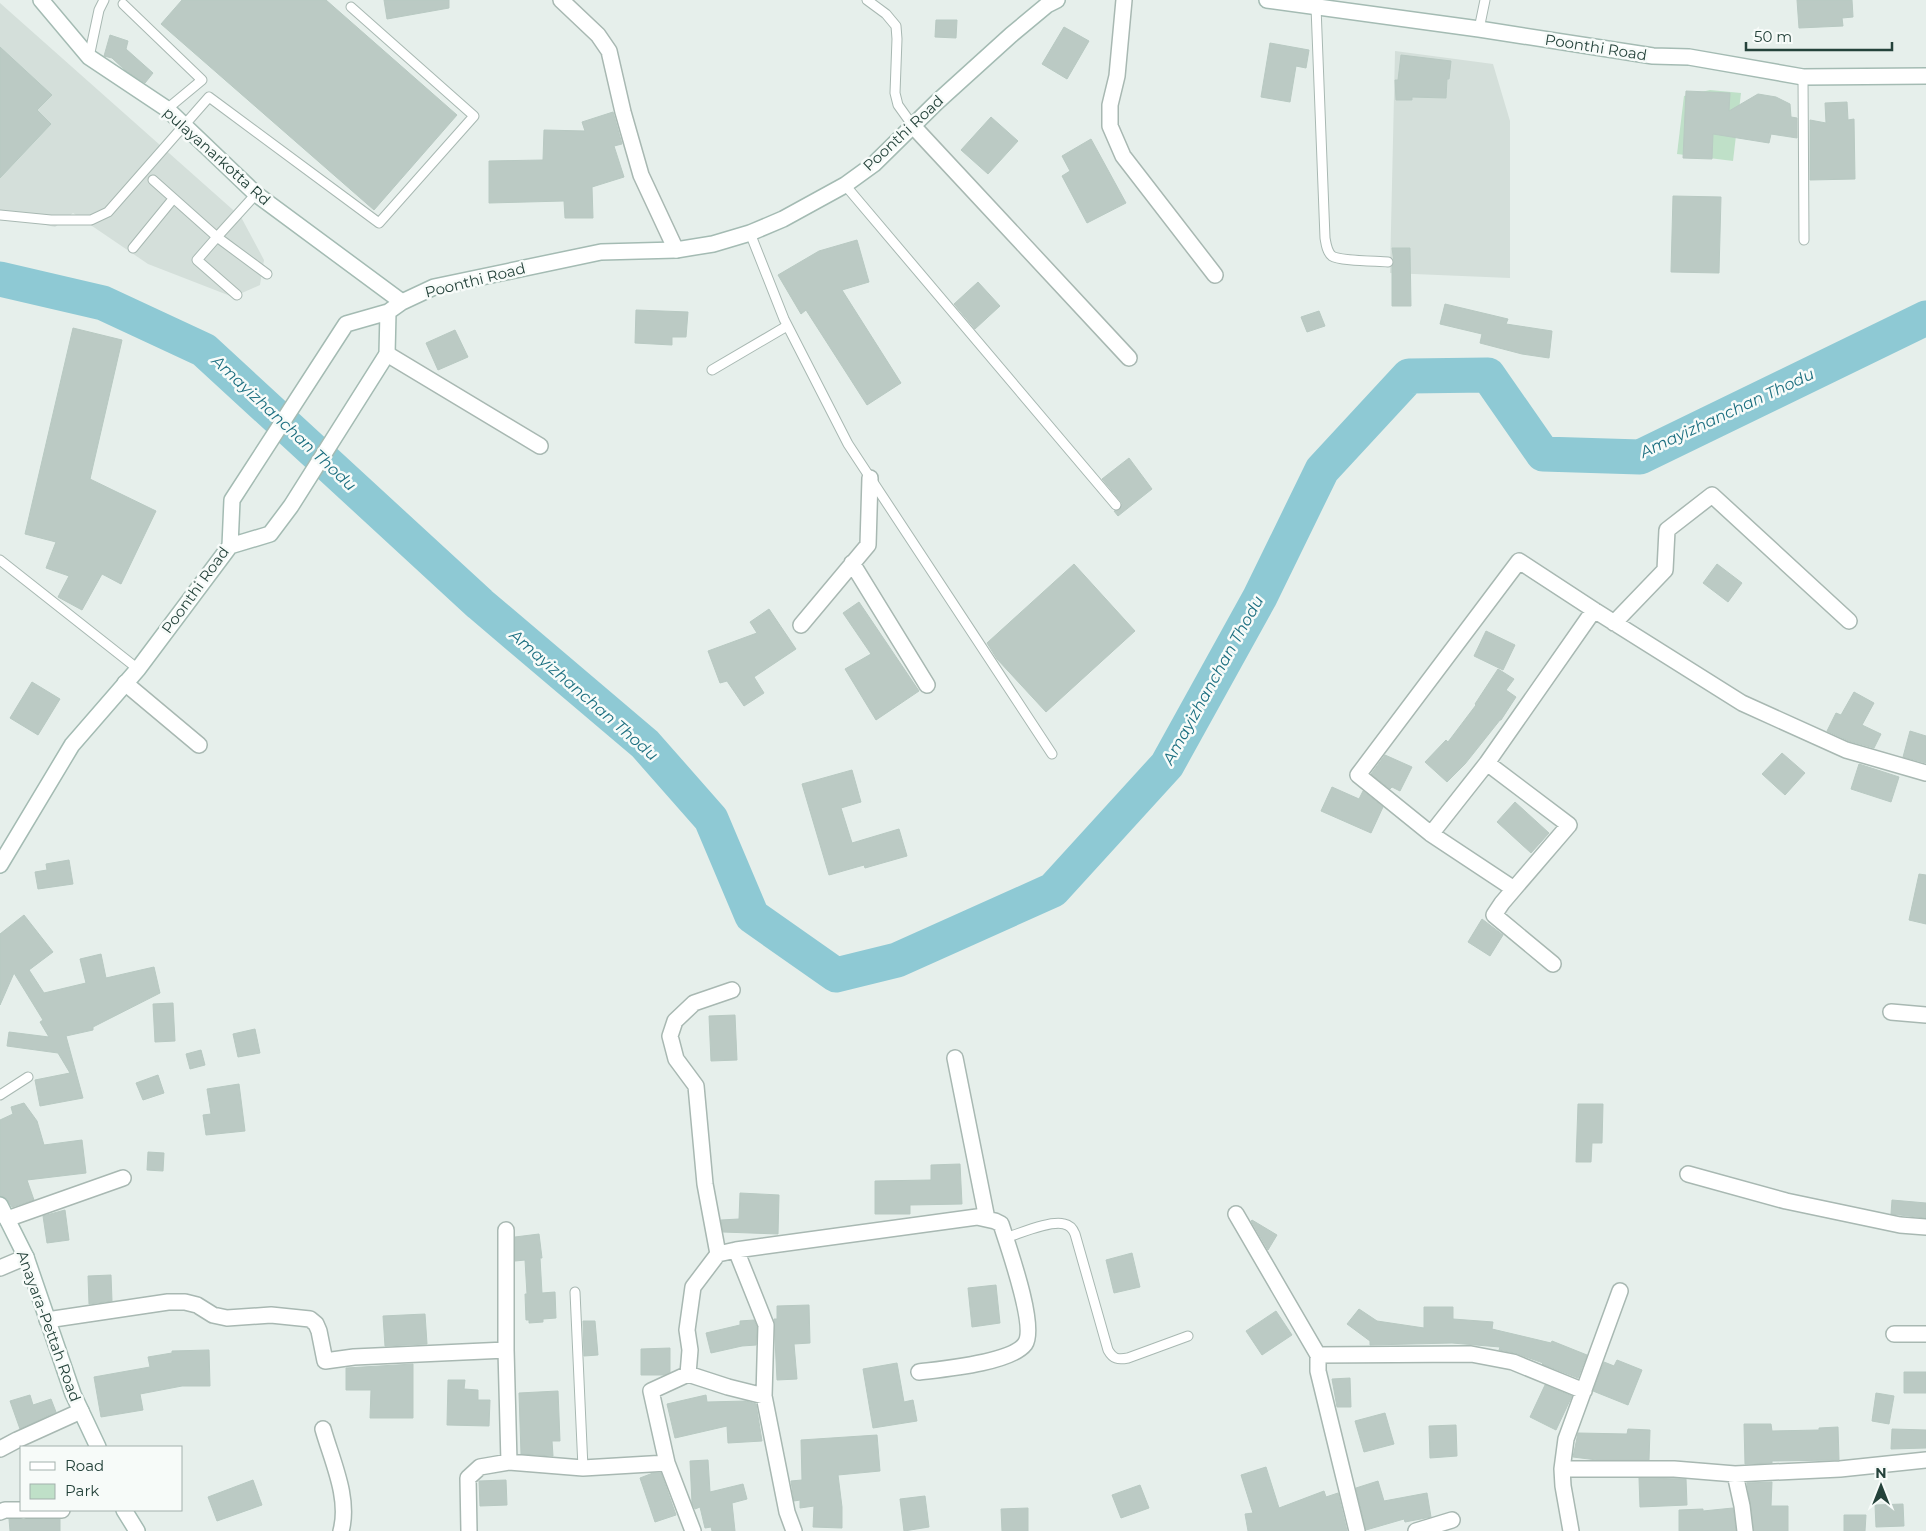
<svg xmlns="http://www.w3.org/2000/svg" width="1926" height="1531" font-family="Montserrat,sans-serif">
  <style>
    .built { fill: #d4dfda }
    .green { fill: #bfe0c8 }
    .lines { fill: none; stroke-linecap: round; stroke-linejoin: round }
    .river { stroke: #8ec9d4; stroke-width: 35 }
    .building { fill: #bbcac4; stroke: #b8c9c2 }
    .lane-casing { stroke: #a8b8b2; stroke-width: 11 }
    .street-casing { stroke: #a8b8b2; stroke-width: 18 }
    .secondary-casing { stroke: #a4bbb3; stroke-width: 18 }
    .lane { stroke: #fff; stroke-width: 9 }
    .street { stroke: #fff; stroke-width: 15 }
    .secondary { stroke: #fff; stroke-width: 15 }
    .labels { text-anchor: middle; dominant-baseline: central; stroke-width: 5; stroke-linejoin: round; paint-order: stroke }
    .street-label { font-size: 15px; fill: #24423a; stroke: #f7fbf9 }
    .water-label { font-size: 16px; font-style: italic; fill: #1c6f80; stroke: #f7fbf9 }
  </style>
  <rect width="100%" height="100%" fill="#e6efeb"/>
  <path class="built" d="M0 3 241 217 264 260 260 285 233 297 148 264 73 213 55 227 0 215Z
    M1395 51 1493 64 1510 121V278L1390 273Z"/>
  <path class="green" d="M1710 90 1741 93 1733 161 1677 154 1684 96Z"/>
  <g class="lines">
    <path class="river" d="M0 279 103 303 204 350 480 604 645 744 711 819 752 916 836 975 897 960 1053 890 1167 765 1260 597 1322 470 1409 376 1488 375 1543 454 1640 457 1926 318"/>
  </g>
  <path class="building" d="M182 0H326L457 115 374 210 161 24Z
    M384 0H449V8L387 19Z
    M1797 0H1852L1853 17 1842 18 1843 26 1799 28Z
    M936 20H957L956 38 935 37Z
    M1064 27 1089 41 1067 79 1042 64Z
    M110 35 128 41 126 49 153 73 145 83 126 71 112 58 104 56Z
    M1270 43 1309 50 1306 68 1296 66 1290 102 1261 97Z
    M0 47 52 95 37 110 51 124 0 178Z
    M1401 55 1451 61 1449 79H1447L1446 98 1412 97V100H1396L1395 80H1398Z
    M1686 91 1730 93 1729 111 1758 94 1776 97 1790 104 1791 117 1797 118V138L1771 134 1769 143 1713 134 1712 159 1683 158Z
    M1847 102 1848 120 1854 119 1855 179 1810 180V120L1826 123 1825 103Z
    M613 112 622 144 614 146 624 177 592 187 593 218H565L564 201 489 203V161L543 160 544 130 585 131 582 122Z
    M991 117 1018 141 988 174 961 150Z
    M1091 139 1126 203 1087 223 1062 176 1070 171 1062 156Z
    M1673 196 1721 197 1719 273 1671 272Z
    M857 240 869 282 842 290 901 383 867 405 806 310 801 314 778 275 819 251Z
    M1392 248H1410L1411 306H1392V266L1394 262Z
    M978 282 1000 306 975 329 954 304Z
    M1445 304 1508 319 1506 324 1552 331 1549 358 1522 354 1480 343 1482 334 1440 324Z
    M636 310 688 312 686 337H672V345L635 343Z
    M1319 311 1325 326 1307 332 1301 317Z
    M73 328 122 340 90 479 156 511 121 584 102 574 82 610 58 597 69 576 46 568 56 542 25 534Z
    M455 330 468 357 438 370 426 343Z
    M1129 458 1152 489 1118 516 1114 511 1120 509 1122 503 1102 479Z
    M1074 564 1135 631 1046 712 997 659 987 643Z
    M1717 564 1742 583 1728 602 1703 583Z
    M859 602 919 691 876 720 845 669 871 654 843 613Z
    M769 609 796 649 754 677 764 693 744 706 727 681 720 683 708 651 757 633 750 622Z
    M1486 631 1515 645 1503 670 1474 656Z
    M1498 669 1514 679 1506 690 1516 697 1501 720H1500L1465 764 1447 782 1425 762 1446 740 1448 742 1476 705 1475 704Z
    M32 682 60 699 38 735 10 718Z
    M1854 692 1874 703 1862 725 1881 734 1874 748 1849 741 1827 731 1836 713 1841 715Z
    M1910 731 1926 736V763L1903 757Z
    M1782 753 1805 773 1785 795 1762 774Z
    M1385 755 1412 767 1400 791 1392 787 1390 789 1371 774Z
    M1859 764 1899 777 1891 802 1851 789Z
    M852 770 861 802 841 808 852 843 899 829 907 856 865 868 864 865 829 875 802 784Z
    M1332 787 1359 799 1363 791 1383 807 1371 833 1321 811Z
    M1515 802 1549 833 1531 853 1497 822Z
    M69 860 73 884 38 889 35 872 47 870 46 864Z
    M1919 874 1926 875V924L1909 920Z
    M24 915 53 952 29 970 44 993 86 983 80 959 101 954 106 978 154 967 160 993 93 1027V1030L66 1036 83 1098 40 1106 35 1080 70 1073 58 1053 7 1046 9 1032 49 1037 40 1022 43 1020 14 973 0 1005V934Z
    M1482 919 1503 935 1490 956 1468 942Z
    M173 1003 175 1041 155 1042 153 1004Z
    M735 1015 737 1060 711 1061 709 1016Z
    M255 1029 260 1053 238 1057 233 1034Z
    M201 1050 205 1065 190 1069 186 1054Z
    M158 1075 164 1093 143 1100 136 1083Z
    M239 1084 245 1131 206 1135 203 1115 211 1114 207 1089Z
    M24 1103 37 1121 44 1145 82 1140 86 1173 27 1180 34 1200 12 1207 6 1198 0 1196V1120L13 1114 11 1107Z
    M1578 1104H1603L1602 1143H1592L1591 1162H1576Z
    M148 1152 164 1153 163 1171 147 1170Z
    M960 1164 962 1204 910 1205V1214H875V1181L931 1180V1165Z
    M740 1193 779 1195 778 1234 723 1232 721 1220 739 1219Z
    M1892 1200 1926 1203V1218L1891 1214Z
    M65 1210 69 1240 47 1243 43 1216Z
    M1252 1220 1277 1235 1268 1250 1251 1221Z
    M539 1234 542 1258H540L542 1293 555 1292 556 1318 543 1319V1322L529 1323V1320H526L525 1294H527L525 1260 515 1261V1237Z
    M1132 1253 1140 1287 1114 1293 1106 1260Z
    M111 1275 112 1301 89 1304 88 1276Z
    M996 1285 1000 1323 972 1327 968 1288Z
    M809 1305 810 1343 794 1344 797 1379 777 1380 774 1319H777V1306Z
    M1424 1307H1453V1319L1493 1322 1492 1329 1551 1343 1552 1341 1587 1355 1578 1378 1542 1364 1543 1363 1515 1353 1499 1350 1500 1347 1452 1343 1370 1345V1341L1347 1324 1359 1309 1377 1321 1424 1328Z
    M1276 1311 1292 1335 1262 1355 1246 1331Z
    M425 1314 427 1344 385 1346 383 1316Z
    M754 1320 757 1327 756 1345 742 1346 711 1353 706 1333 740 1325V1321Z
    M583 1321H595L598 1355 584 1356Z
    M670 1348V1372L664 1375H641V1349Z
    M209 1350 210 1386H182L140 1394 143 1410 101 1417 94 1377 150 1367 148 1357 172 1353V1351Z
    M1617 1360 1642 1370 1628 1405 1593 1391 1604 1362 1614 1366Z
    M897 1363 904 1402 913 1400 917 1421 873 1428 863 1369Z
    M413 1364V1418H370L371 1390H346V1368Z
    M1904 1372H1926V1393H1904Z
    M1350 1378 1351 1407H1337L1332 1379Z
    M448 1380H465L464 1389 478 1390V1400H490L489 1426 447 1425Z
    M1545 1385 1572 1396 1556 1430 1530 1417Z
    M558 1391 560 1441H552L553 1456 521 1454 519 1393Z
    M1876 1393 1894 1396 1889 1424 1872 1421Z
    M30 1395 33 1405 51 1399 56 1412 20 1429 10 1401Z
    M706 1395 707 1402 746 1401 756 1404 762 1441 728 1443 727 1426 675 1438 667 1404Z
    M1385 1413 1394 1444 1364 1452 1355 1421Z
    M1744 1424H1771L1772 1431 1819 1430V1428L1838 1427 1839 1460 1772 1461V1463L1745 1464Z
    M1456 1425 1457 1456 1430 1458 1429 1426Z
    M1628 1429 1650 1430 1649 1460H1597L1573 1457 1578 1433 1627 1434Z
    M1892 1429 1926 1430V1448L1891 1449Z
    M877 1435 880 1471 838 1475 842 1507V1528L813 1527 814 1506 800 1508V1500L794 1501 791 1481 802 1480 801 1440Z
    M708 1460 710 1492 743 1484 747 1499 732 1503 735 1531H712L711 1527 705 1528 700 1507 695 1509 692 1503 690 1461Z
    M1266 1467 1279 1508 1324 1491 1326 1497 1338 1493 1347 1531H1248L1245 1514 1253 1513 1241 1475Z
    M653 1473H661L676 1515 655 1522 640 1478Z
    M1639 1478 1686 1479 1687 1505 1640 1507Z
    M253 1480 262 1505 217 1521 208 1497Z
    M506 1480 507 1505 480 1506 479 1481Z
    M1378 1481 1384 1501 1427 1493 1431 1517 1405 1522 1404 1519 1366 1530 1356 1488Z
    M1772 1482 1771 1506H1788V1531H1754L1747 1483Z
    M1140 1485 1149 1508 1121 1518 1112 1495Z
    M925 1496 929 1527 904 1531 900 1499Z
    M1903 1504 1904 1526 1876 1527 1875 1505Z
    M1028 1508V1531H1002L1001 1509Z
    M1733 1508 1736 1531H1679V1510L1703 1509V1511Z
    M1844 1515H1866L1865 1531H1844Z
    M9 1519H60V1531H10Z"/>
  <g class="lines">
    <g class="lane-casing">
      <path id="lane" d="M867 0 886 14 896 26 897 39 895 93 898 105 913 126
        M123 4 202 80 167 109
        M1316 7 1325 238C1326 244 1327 252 1332 256 1339 261 1378 261 1388 262
        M1479 29 1485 0
        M89 57 99 10 104 0
        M1803 77 1804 240
        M153 180 217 237 256 194
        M845 185 1116 505
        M0 215 51 220H91L108 212 209 97 379 223 474 116 351 7
        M750 233 784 319 848 444 1052 754
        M133 248 173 199
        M237 295 197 260 217 237 267 274
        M712 370 787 326
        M0 560 138 669
        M0 1095 28 1077
        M1005 1238C1019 1234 1050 1220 1064 1224 1070 1225 1073 1229 1075 1234L1108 1350C1113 1359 1118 1360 1128 1358L1188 1336
        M575 1292 583 1468"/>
    </g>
    <g class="street-casing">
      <path id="street" d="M561 0 598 35 609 51 623 112 641 175 676 250
        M1124 0 1117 76 1110 105V126L1123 156 1215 275
        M913 126 1129 358
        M387 354 540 446
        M852 563 927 685
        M1614 623 1665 570 1667 530 1712 495 1849 621
        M801 625 868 545 870 478
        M125 683 199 745
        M1487 763 1594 610
        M1431 834 1487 763 1569 825 1514 889 1431 834 1358 775 1519 561 1594 610 1742 703 1846 750 1926 773
        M1514 889 1502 903 1494 915 1553 964
        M1891 1012 1926 1015
        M955 1058 987 1219
        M1688 1174 1786 1201 1900 1225 1926 1227
        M1236 1214 1318 1355V1371L1357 1531
        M7 1219 123 1178
        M506 1230V1350L509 1462
        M736 1250 766 1325 764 1396 787 1512 794 1531
        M718 1254 736 1250 977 1217 995 1221 1001 1224C1008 1246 1037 1327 1025 1344 1011 1363 943 1369 919 1372
        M0 1268 26 1257
        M47 1320 168 1302H185L197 1305 213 1315 227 1318 271 1315 310 1319 316 1324 319 1331 325 1361 354 1357 506 1350
        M1894 1334H1926
        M1318 1355 1471 1354 1513 1362 1584 1391
        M688 1374 728 1387 764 1396
        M323 1429C332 1461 350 1498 341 1531
        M0 1449 17 1440 81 1411
        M667 1463 693 1531
        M1562 1469H1674L1735 1474 1840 1469 1926 1460
        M1735 1474 1742 1506 1745 1531
        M26 1510H62
        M0 1512 5 1510H21
        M469 1531 468 1478 480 1467 509 1462 583 1468 667 1463 651 1391 688 1374 690 1350 687 1330 693 1287 718 1254 705 1184 696 1086 676 1059 670 1036 675 1021 694 1003 732 990
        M1416 1531 1452 1520
        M1571 1531 1563 1486 1562 1469 1566 1439 1620 1291"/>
    </g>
    <g class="secondary-casing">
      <path id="secondary" d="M41 0 89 57 167 109 256 194 402 302
        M1267 0 1479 29 1653 56 1689 57 1803 77 1926 76
        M230 546 270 534 291 506 387 354 388 312
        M0 865 72 745 138 669 230 546 232 500 346 324 388 312 402 302 434 287 601 252 676 250 713 244 750 233 783 219 845 185 874 164 937 102 1011 35 1047 5 1057 0
        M0 1205 26 1257 73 1394 98 1447
        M124 1510 137 1531"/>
    </g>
    <use href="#lane" class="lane"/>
    <use href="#street" class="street"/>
    <use href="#secondary" class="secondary"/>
  </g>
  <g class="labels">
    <g class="street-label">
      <text transform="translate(1596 47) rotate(9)">Poonthi Road</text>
      <text transform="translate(903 133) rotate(-43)">Poonthi Road</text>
      <text transform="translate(217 156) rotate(42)">pulayanarkotta Rd</text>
      <text transform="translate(475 280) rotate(-14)">Poonthi Road</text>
      <text transform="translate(195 590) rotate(-54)">Poonthi Road</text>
      <text transform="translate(49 1326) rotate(70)">Anayara-Pettah Road</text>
    </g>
    <g class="water-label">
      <text transform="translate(1727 413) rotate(-25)">Amayizhanchan Thodu</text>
      <text transform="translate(284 423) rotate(43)">Amayizhanchan Thodu</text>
      <text transform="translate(1213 680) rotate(-61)">Amayizhanchan Thodu</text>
      <text transform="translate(584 695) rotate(41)">Amayizhanchan Thodu</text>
    </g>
  </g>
  <rect x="20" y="1446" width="162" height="65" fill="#f7fbf9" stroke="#a3b1ad"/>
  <rect x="30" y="1462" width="25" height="8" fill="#ffffff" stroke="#a3b1ad"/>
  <text x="65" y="1471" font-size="15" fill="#24423a">Road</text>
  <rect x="30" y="1484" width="25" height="15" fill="#bfe0c8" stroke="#a3b1ad"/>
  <text x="65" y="1496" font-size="15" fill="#24423a">Park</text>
  <g transform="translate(1881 1486)" stroke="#f7fbf9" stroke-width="4" paint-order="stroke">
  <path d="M0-4L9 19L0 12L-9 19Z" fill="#24423a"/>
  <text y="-8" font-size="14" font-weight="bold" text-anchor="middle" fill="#24423a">N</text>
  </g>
  <path d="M1746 42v8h146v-8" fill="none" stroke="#24423a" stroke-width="2.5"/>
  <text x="1754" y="42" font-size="15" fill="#24423a" stroke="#f7fbf9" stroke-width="4" paint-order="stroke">50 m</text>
</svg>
